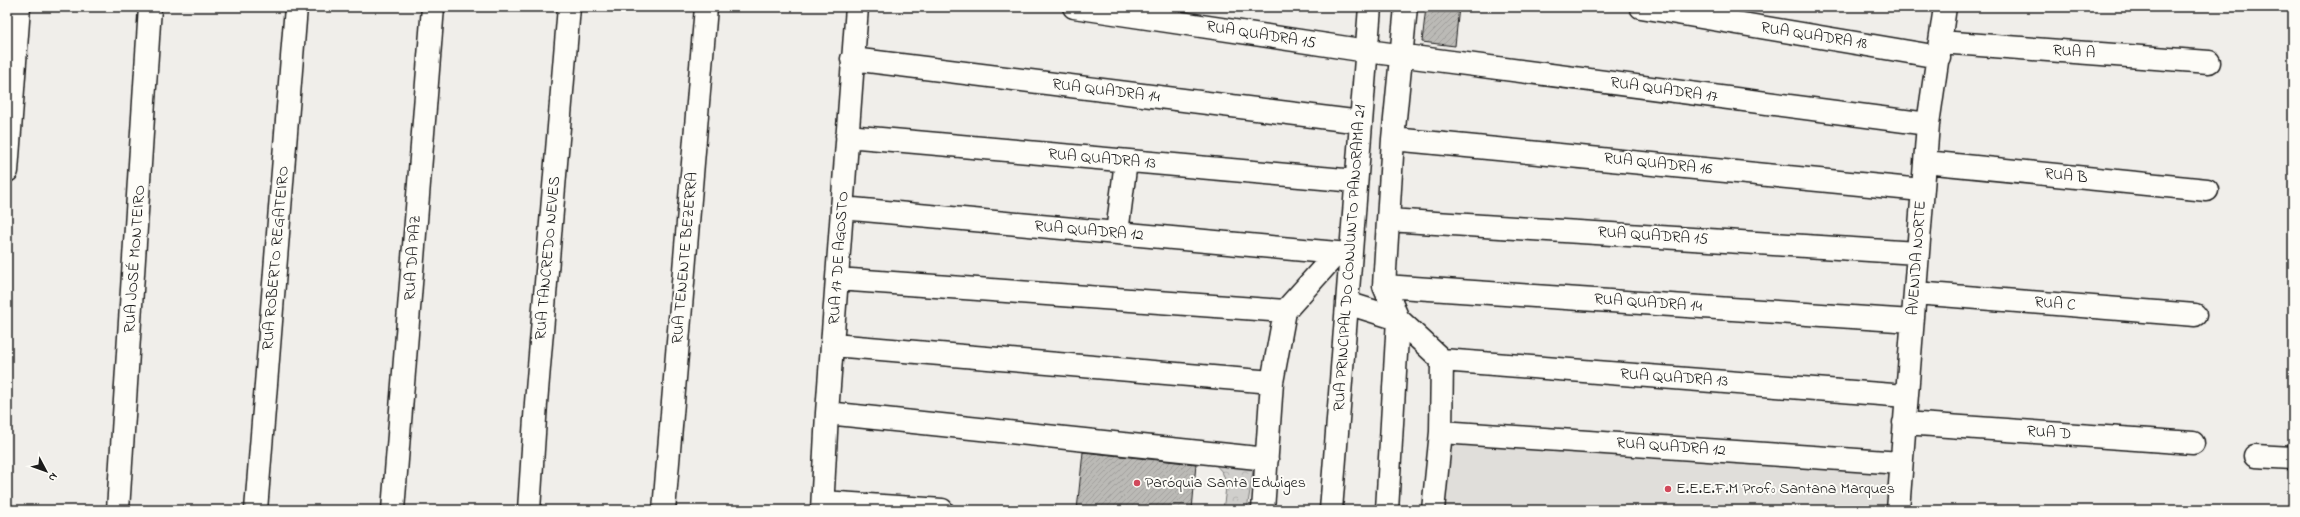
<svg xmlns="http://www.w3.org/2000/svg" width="2300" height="517" font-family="'Indie Flower',sans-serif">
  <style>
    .built { fill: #e0deda }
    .forest { fill: url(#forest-crowns); stroke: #767674 }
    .building { fill: url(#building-hatch); stroke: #1c1c1c }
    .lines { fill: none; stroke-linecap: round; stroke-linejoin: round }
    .minor-casing { stroke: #1c1c1c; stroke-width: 25 }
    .minor { stroke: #fdfcf7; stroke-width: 22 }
    .poi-dot { fill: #d1495b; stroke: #fdfcf7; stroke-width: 1.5 }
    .labels { text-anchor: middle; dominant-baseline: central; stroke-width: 4; stroke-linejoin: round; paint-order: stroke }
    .street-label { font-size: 16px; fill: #1c1c1c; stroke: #fdfcf7 }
    .poi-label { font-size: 16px; fill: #1c1c1c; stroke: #fdfcf7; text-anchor: start }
  </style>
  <defs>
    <pattern id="forest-crowns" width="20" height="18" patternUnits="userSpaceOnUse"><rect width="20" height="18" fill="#d0cfcc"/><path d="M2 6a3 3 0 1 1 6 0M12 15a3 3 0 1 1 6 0" fill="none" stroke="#b2b1af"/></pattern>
    <pattern id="building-hatch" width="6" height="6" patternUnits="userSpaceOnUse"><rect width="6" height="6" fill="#bbbab6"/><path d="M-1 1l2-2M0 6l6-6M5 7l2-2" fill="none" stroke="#a09f9c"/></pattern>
  </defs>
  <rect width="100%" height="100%" fill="#f0eeea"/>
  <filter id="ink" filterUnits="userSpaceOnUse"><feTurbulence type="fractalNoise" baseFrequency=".025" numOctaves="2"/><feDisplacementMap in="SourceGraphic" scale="8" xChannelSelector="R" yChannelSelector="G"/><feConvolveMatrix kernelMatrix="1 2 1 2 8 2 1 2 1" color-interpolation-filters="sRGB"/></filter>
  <g filter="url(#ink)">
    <path class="built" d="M1447 437 1896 467 1895 510H1438Z"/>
    <path class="forest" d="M1196 450 1255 458 1247 510H1220L1223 508C1230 472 1224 471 1196 450Z"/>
    <path class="building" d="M1426 7H1459L1455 46 1422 42Z
      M1083 452 1196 464 1192 510H1077Z"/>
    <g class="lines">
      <g class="minor-casing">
        <path id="minor" d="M1074 7 1367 51 1928 124
          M1641 7 1939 57
          M1940 42 2209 62
          M852 59 1361 122
          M847 136 1356 181
          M1393 139 1922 190
          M1925 162 2207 190
          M7 171 19 7
          M842 208 1337 253
          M1388 220 1917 253
          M1117 233 1126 161
          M837 279 1285 311
          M1384 286 1912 321
          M1915 293 2195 315
          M1347 303 1398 319 1442 360 1441 432 1433 510
          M833 345 1272 382
          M1442 360 1906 396
          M827 413 1267 459
          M1904 423 2193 443
          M1441 432 1901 463
          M2255 456 2293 458
          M823 502 942 510
          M118 510 150 7
          M256 510 296 7
          M393 510 433 7
          M529 510 536 403 569 7
          M664 510 706 7
          M822 510 827 413 857 7
          M1263 510 1272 382 1285 311 1337 253 1348 254
          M1331 510 1370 7
          M1387 510 1398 319 1384 286 1393 139 1406 7
          M1898 510 1928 124 1945 7"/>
      </g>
      <use href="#minor" class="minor"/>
    </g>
  </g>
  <g class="poi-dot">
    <circle cx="1137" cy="483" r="4"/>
    <circle cx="1668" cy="489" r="4"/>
  </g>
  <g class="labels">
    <g class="street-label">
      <text transform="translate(1261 35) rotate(9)">RUA QUADRA 15</text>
      <text transform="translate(1814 36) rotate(9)">RUA QUADRA 18</text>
      <text transform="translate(2074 52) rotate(4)">RUA A</text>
      <text transform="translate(1664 90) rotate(8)">RUA QUADRA 17</text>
      <text transform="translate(1106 91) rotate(7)">RUA QUADRA 14</text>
      <text transform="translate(1102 159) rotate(5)">RUA QUADRA 13</text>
      <text transform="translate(1658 164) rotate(6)">RUA QUADRA 16</text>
      <text transform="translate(2066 176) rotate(6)">RUA B</text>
      <text transform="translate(1089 231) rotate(5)">RUA QUADRA 12</text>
      <text transform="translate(1653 236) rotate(4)">RUA QUADRA 15</text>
      <text transform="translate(276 258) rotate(-85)">RUA ROBERTO REGATEIRO</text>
      <text transform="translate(413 258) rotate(-86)">RUA DA PAZ</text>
      <text transform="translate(548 258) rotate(-85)">RUA TANCREDO NEVES</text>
      <text transform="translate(685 258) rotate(-85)">RUA TENENTE BEZERRA</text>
      <text transform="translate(839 258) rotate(-86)">RUA 17 DE AGOSTO</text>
      <text transform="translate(1350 258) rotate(-86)">RUA PRINCIPAL DO CONJUNTO PANORAMA 21</text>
      <text transform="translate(1917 258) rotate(-86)">AVENIDA NORTE</text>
      <text transform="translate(135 259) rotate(-86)">RUA JOSÉ MONTEIRO</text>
      <text transform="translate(1648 303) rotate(4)">RUA QUADRA 14</text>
      <text transform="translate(2055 304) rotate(5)">RUA C</text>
      <text transform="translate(1674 378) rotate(4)">RUA QUADRA 13</text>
      <text transform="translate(2049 433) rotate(4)">RUA D</text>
      <text transform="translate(1671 447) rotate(4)">RUA QUADRA 12</text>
    </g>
    <g class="poi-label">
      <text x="1145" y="483">Paróquia Santa Edwiges</text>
      <text x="1676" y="489">E.E.E.F.M Profº Santana Marques</text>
    </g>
  </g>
  <rect width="2300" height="517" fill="none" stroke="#fdfcf7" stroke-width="24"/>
  <rect x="12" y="12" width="2276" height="493" fill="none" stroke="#1c1c1c" stroke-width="1.5" filter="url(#ink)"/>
  <g transform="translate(46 471) rotate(131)" stroke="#fdfcf7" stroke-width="3" paint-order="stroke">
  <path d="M0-3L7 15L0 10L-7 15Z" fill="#1c1c1c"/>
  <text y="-6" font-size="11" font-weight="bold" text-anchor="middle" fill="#1c1c1c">N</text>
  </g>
</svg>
